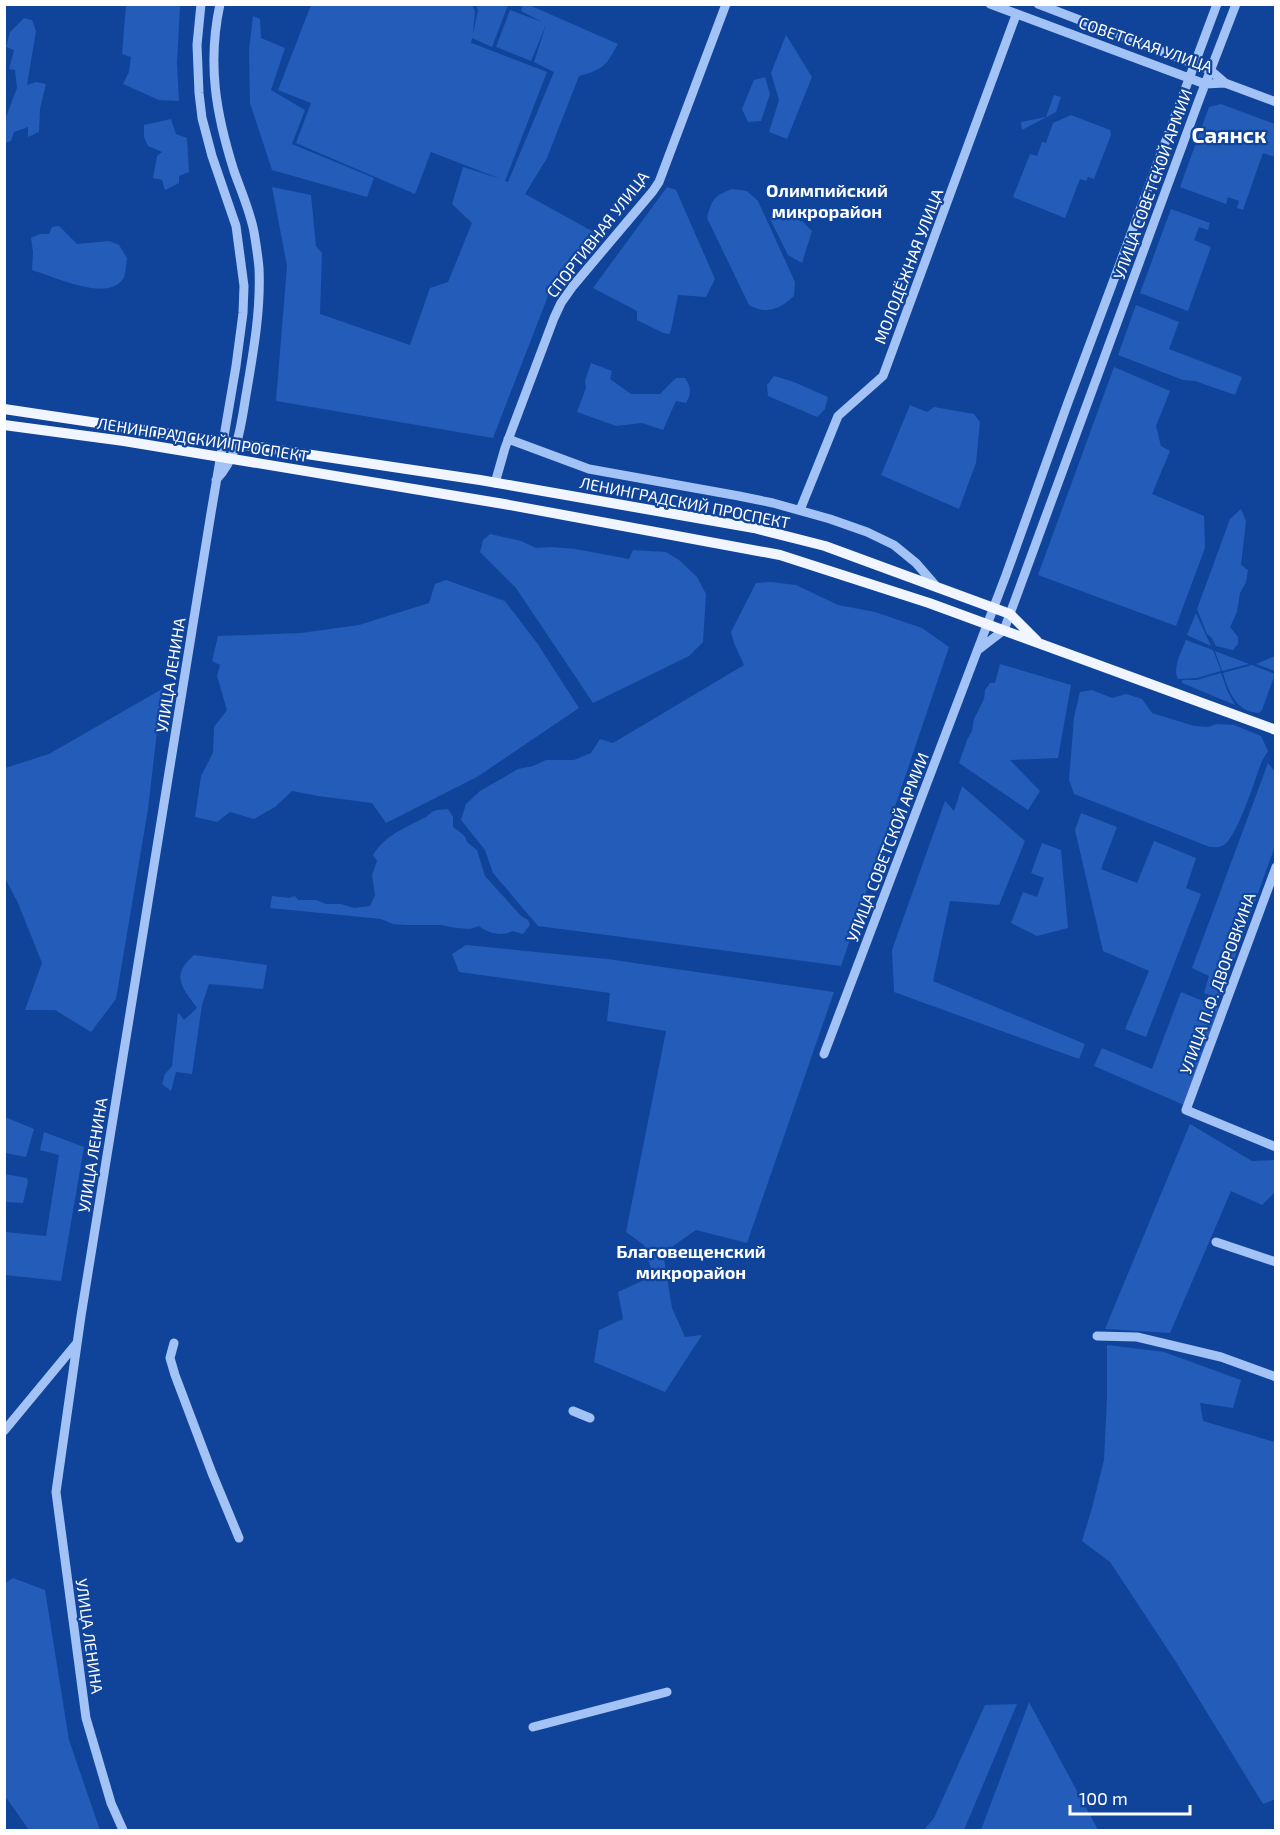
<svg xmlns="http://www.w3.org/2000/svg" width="1280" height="1835" font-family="'Exo 2',sans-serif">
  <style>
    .green { fill: #235cb9 }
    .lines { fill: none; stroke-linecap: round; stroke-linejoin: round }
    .minor { stroke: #a3c2f5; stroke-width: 9 }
    .major { stroke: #f0f5ff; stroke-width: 10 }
    .labels { text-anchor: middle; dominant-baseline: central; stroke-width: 4.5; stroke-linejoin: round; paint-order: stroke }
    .street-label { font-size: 16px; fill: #fff; stroke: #10449a }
    .neighbourhood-label { font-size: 18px; font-weight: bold; fill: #fff; stroke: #10449a }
    .district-label { font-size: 22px; font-weight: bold; fill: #fff; stroke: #10449a }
  </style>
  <rect width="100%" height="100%" fill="#10449a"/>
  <path class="green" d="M126 5H180L177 63 179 101 159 100 123 84 129 72 131 57 122 54Z
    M311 5H472L475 11 473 34 478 10 476 5H508L492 47 472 38 471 44 472 43 547 72 505 181 508 182 554 72 534 62 546 25 531 61 496 47 510 10 542 22 521 11 523 5H529L618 44C605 67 604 69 579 76L547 158 525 194 599 235 548 296 493 438 276 401 287 266 272 187 311 195 316 246 322 253 320 314 410 345 430 288 448 282 472 223 452 204 463 167 501 179 431 152 415 194 296 143 311 103 278 90Z
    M253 16 260 19 261 38 285 48 271 90 305 110 292 144 374 178 367 197 272 170 250 103 249 50Z
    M24 18 32 20 36 31 27 85 36 82 46 84 40 109 39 132 28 137V127L14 132 11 141 5 143V120L17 88 15 70 9 69 14 50 6 47 10 32Z
    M786 35 812 77 787 139 769 132 779 100 771 73Z
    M765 77 770 94 761 121 748 122 742 109 754 80Z
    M1054 95 1061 97 1056 112 1022 130 1021 122 1046 117Z
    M1221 104 1275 124V157L1263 153 1243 210 1237 208 1239 201 1228 197 1226 204 1180 187 1209 107Z
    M1071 115 1110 130 1111 135 1094 179 1088 177 1086 181 1080 179 1065 218 1013 197 1030 154 1037 156 1042 142 1046 143 1053 123Z
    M171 119 176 134 187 138 189 172 179 176V183L165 190 162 180 153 178 157 156 162 152 148 146 144 137V125Z
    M667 187 676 190 715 279 706 297 678 295 671 330 669 334 663 333 637 320V311L593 288Z
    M732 189 747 191 758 201 795 282 794 296C780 309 767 315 749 305L707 218C712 199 714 196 732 189Z
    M775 209 803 222 812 231 802 263 788 255 770 219Z
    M1171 209 1210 223 1208 230 1199 227 1194 240 1211 247 1188 311 1140 293Z
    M59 226 77 244 109 241 119 245 127 258C126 264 126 272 124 277 110 304 53 276 32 270L33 252 31 238 40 234H49L52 227Z
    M1136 305 1179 322 1169 349 1242 377 1235 395 1195 381 1183 380 1118 355Z
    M591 363 612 371 610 379 631 394H660L676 378H685C691 387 692 393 686 403L676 401 663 430 642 423 616 426 577 412 586 388 585 381Z
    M1114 367 1170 391 1156 426 1161 446 1170 451 1152 494 1204 516 1205 548 1176 626 1038 575Z
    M774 376 794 382 828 397 825 409 817 417 768 396 767 385Z
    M910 405 927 412 934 407 974 414 980 422 976 463 959 509 881 475Z
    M1241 509 1246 521 1241 565 1248 570 1246 582 1240 593 1237 612 1230 627 1238 637V644L1233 650 1216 646 1212 638 1207 634 1197 609 1230 519Z
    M490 534 521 541 536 548 551 547 575 549 629 559 633 550 666 552 679 560 697 577 706 594 703 642 689 656 593 703 516 588 480 552 483 540Z
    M446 580 505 601 537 643 579 708 477 777 386 823 372 803 318 796 292 791 275 807 254 819 230 812 217 822 195 817 201 776 213 753 214 727 227 710 217 676 220 665 212 661 218 636 301 633 359 625 429 603 435 584Z
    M771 582 796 585 838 605 875 612 922 628 949 647 841 966 538 926 493 873 485 850 461 820 466 804 480 791 518 769 533 766 546 760H574L591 753 600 739 613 743 744 665 734 643 731 632 756 583Z
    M1196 613 1211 646 1187 635Z
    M1186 640 1213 650 1221 671 1197 678 1178 679C1172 668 1182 651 1186 640Z
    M1215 651 1249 664 1222 671Z
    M1275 656V671L1256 664Z
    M1000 664 1071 685 1058 758 1010 760 1040 791 1028 810 959 763 967 740 972 731 974 719 984 699 985 690 990 683H995Z
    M1252 665 1275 674 1262 710 1259 713C1236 712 1229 692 1223 673Z
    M1221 673 1227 690 1235 705 1182 683V680H1197Z
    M162 689 148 809 116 999 91 1032 55 1010H25L42 963 18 903 5 878V768L49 754Z
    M1092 690 1112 698 1126 694 1142 699 1152 713 1194 726 1208 727 1217 724 1234 725 1261 736 1268 751 1262 761C1255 779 1238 835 1224 845 1219 848 1215 847 1210 847L1074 794 1069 780 1074 717 1080 692Z
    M1268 763 1275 772V846L1220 999 1204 993 1209 976 1192 968Z
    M962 786 1025 841 999 905 950 901 933 981 1085 1044 1079 1059 894 992 892 950 945 801 954 811Z
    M448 809 453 817V827C460 833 465 833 467 842L477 850 485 876 521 916 528 920 530 925 523 934 512 931C502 937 488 933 479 926L470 929 456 928 441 925H405L393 924 381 919 270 908 272 896 289 898 295 896 298 900H316L326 904H341L354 908 370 906 375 895 372 875 377 861 373 855C385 835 407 827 426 817 429 815 431 812 434 811 438 809 444 810 448 809Z
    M1081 813 1117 827 1101 869 1137 883 1154 841 1196 858 1186 888 1201 894 1146 1037 1125 1029 1149 971 1103 951 1075 830Z
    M1042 843 1061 850 1068 928 1037 936 1011 923 1023 892 1037 897 1044 878 1031 873Z
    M466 945 607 959 834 992 747 1243 696 1230 663 1253 672 1308 685 1337 702 1335 665 1392 594 1362 599 1330 623 1319 618 1292 653 1276 644 1245 626 1232 666 1031 607 1021 610 993 459 972 452 954Z
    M194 955 267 965 263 989 209 984 202 1005 192 1074 176 1072 171 1091 162 1084 165 1074 172 1066 178 1012 184 1020 197 1008C182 987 170 976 194 955Z
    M1181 992 1220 1008 1184 1105 1094 1066 1102 1048 1152 1069Z
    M5 1117 34 1129 26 1157 5 1153Z
    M1190 1124 1252 1161 1275 1160V1192L1262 1205 1231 1191 1170 1333 1105 1329Z
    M44 1132 84 1147 61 1281 5 1275V1232L46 1236 59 1155 40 1150Z
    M4 1174 27 1178 28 1182 23 1203 5 1202Z
    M1107 1345 1164 1352 1241 1380 1233 1408 1200 1403 1203 1421 1275 1442 1276 1799 1263 1804 1176 1662 1110 1562 1082 1541 1092 1508 1104 1460 1107 1398Z
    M13 1578 45 1590 69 1740 100 1830H29L5 1796 4 1584Z
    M1029 1702 1098 1830H981Z
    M1017 1704 964 1830H924L934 1818 985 1705Z"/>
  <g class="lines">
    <path class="minor" d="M990 4 1205 84 1225 83
      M1038 4 1210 70 1225 83 1276 102
      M508 439 589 469 739 496 773 503 830 519 867 532 894 545 916 563 936 586
      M216 480C238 457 241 425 246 395 253 354 261 311 259 268 258 256 256 244 254 232 250 211 241 191 234 171 216 114 207 64 220 4
      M495 483 505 448 554 318 561 303 573 286 653 191 659 182 726 4
      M800 510 838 416 883 376 1016 15
      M978 650 1004 630 1199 100 1236 4
      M1276 867 1186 1110 1276 1147
      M824 1054 1006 575 1067 405 1217 4
      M1216 1242 1276 1262
      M1097 1336 1137 1337 1221 1357 1276 1377
      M174 1343 170 1358 175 1375 212 1473 239 1538
      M573 1411 590 1418
      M4 1431 76 1344
      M533 1727 667 1692
      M123 1830 111 1803 86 1718 56 1492 81 1316 211 513 236 366 243 313 244 286 236 226 212 156 202 118 199 93 197 45 201 4"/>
    <path class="major" d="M4 409 480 480 754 528 825 546 1010 614 1037 641
      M4 425 124 441 504 504 780 555 929 603 1276 730"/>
  </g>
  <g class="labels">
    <g class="street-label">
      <text transform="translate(1146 44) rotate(19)">СОВЕТСКАЯ УЛИЦА</text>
      <text transform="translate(1152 184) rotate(-70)">УЛИЦА СОВЕТСКОЙ АРМИИ</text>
      <text transform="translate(597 234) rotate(-52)">СПОРТИВНАЯ УЛИЦА</text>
      <text transform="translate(908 266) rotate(-69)">МОЛОДЁЖНАЯ УЛИЦА</text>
      <text transform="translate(203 439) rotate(9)">ЛЕНИНГРАДСКИЙ ПРОСПЕКТ</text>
      <text transform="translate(685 502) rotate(11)">ЛЕНИНГРАДСКИЙ ПРОСПЕКТ</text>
      <text transform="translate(170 675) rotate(-81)">УЛИЦА ЛЕНИНА</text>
      <text transform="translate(887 847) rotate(-69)">УЛИЦА СОВЕТСКОЙ АРМИИ</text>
      <text transform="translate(1217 983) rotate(-70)">УЛИЦА П.Ф. ДВОРОВКИНА</text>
      <text transform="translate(92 1155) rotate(-81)">УЛИЦА ЛЕНИНА</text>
      <text transform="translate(90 1636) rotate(82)">УЛИЦА ЛЕНИНА</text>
    </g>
    <g class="neighbourhood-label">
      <text x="827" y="190">Олимпийский<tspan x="827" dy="21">микрорайон</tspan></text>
      <text x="691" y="1251">Благовещенский<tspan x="691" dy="21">микрорайон</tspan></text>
    </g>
    <g class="district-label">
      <text x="1229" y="134">Саянск</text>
    </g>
  </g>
  <rect width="1280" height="1835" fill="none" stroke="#ffffff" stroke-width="12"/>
  <path d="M1070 1805v9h120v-9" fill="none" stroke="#ffffff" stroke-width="3"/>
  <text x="1079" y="1805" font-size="18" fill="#ffffff" stroke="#10449a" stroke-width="4.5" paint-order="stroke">100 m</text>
</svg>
